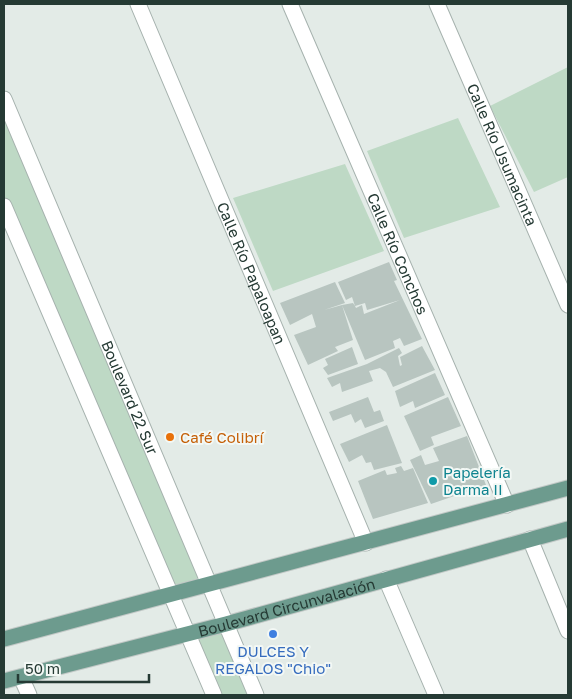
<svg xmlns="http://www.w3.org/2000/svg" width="572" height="699" font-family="'Golos Text',sans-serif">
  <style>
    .green { fill: #bed9c5 }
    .building { fill: #b8c5c0; fill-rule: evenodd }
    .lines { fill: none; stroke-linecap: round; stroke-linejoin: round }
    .minor-casing { stroke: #a6b2ae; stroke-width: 17 }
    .major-casing { stroke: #c2c8c6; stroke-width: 17 }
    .minor { stroke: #fff; stroke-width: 15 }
    .major { stroke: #6d9b8e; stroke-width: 15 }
    .food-dot { fill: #e8710a; stroke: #f3f8f5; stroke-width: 2 }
    .culture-dot { fill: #0f9aa8; stroke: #f3f8f5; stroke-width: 2 }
    .shop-dot { fill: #3f7fe0; stroke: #f3f8f5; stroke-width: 2 }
    .labels { text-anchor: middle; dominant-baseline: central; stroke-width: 4; stroke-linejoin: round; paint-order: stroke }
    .street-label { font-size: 15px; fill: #253a34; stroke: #f3f8f5 }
    .food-label { font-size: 15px; fill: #c56008; stroke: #f3f8f5; text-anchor: start }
    .culture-label { font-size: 15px; fill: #0d838f; stroke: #f3f8f5; text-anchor: start }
    .shop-label { font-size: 15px; fill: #366cbe; stroke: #f3f8f5 }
  </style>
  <rect width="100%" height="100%" fill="#e3ebe7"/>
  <path class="green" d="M568 67V177L534 192 490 106Z
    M4 98 210 587 174 596 4 204Z
    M458 118 500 207 404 238 367 151Z
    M345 164 384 251 273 291 233 198Z
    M223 617 256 695H216L186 626Z"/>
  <path class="building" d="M389 262 397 280 394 281 422 339 404 346 400 338 393 341 395 348 365 360 342 305 353 303 355 306 352 297 346 300 338 282ZM400 300 364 314 362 305 356 308 355 306 365 303 367 310Z
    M335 282 345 303 324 310 342 305 353 340 335 347 338 351 308 365 294 335 316 327 312 314 290 325 280 303Z
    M422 346 435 370 393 387 386 372 380 368 369 371 373 381 342 392 340 383 332 387 327 378 367 364 399 348 402 353 398 356 400 366 402 365 400 357Z
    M352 347 358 364 328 375 323 368 328 365 325 359Z
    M435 373 445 395 415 408 413 401 400 407 395 391Z
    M368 397 374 412 380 410 384 421 365 428 361 419 355 423 351 414 333 421 329 412Z
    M448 397 461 426 431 437 434 445 420 451 404 416Z
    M387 425 402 463 374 470 371 462 366 463 362 455 349 462 340 444Z
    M467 436 486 485 431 504 410 460 421 455 425 465 439 461 433 448Z
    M401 466 404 471 413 468 428 503 373 519 358 481 385 470 387 475 397 473 395 468Z"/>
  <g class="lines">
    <g class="minor-casing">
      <g id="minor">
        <path id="s1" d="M138 4 366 543"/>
        <path id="s2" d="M290 4 507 505"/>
        <path id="s3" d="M437 4 568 305"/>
        <path id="s4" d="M4 99 256 695"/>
        <path d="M4 206 214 695"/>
        <path d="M530 539 568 631"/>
        <path d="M386 579 436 695"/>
        <path d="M21 677 29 695"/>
      </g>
    </g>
    <g class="major-casing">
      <g id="major">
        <path d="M4 639 568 488"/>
        <path id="s5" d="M4 681 226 624 568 529"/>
      </g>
    </g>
    <use href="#minor" class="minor"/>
    <use href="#major" class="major"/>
  </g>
  <circle class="food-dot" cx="170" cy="437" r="5"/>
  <circle class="culture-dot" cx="433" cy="481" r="5"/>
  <circle class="shop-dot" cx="273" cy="634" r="5"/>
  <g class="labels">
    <g class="street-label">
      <text stroke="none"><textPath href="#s3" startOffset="164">Calle Río Usumacinta</textPath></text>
      <text stroke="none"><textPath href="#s2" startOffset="272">Calle Río Conchos</textPath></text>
      <text stroke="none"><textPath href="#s1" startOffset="292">Calle Río Papaloapan</textPath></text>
      <text stroke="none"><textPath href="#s4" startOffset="324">Boulevard 22 Sur</textPath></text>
      <text stroke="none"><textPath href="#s5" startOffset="292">Boulevard Circunvalación</textPath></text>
    </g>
    <g class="food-label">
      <text x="180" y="437">Café Colibrí</text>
    </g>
    <g class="culture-label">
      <text x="443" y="472">Papelería<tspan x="443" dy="17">Darma II</tspan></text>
    </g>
    <g class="shop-label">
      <text x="273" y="651">DULCES Y<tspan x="273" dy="17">REGALOS "Chio"</tspan></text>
    </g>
  </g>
  <rect width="572" height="699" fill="none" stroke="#253a34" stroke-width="10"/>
  <path d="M18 674v8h131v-8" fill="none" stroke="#253a34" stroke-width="2.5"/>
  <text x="25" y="674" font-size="15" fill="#253a34" stroke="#f3f8f5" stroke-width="4" paint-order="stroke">50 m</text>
</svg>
